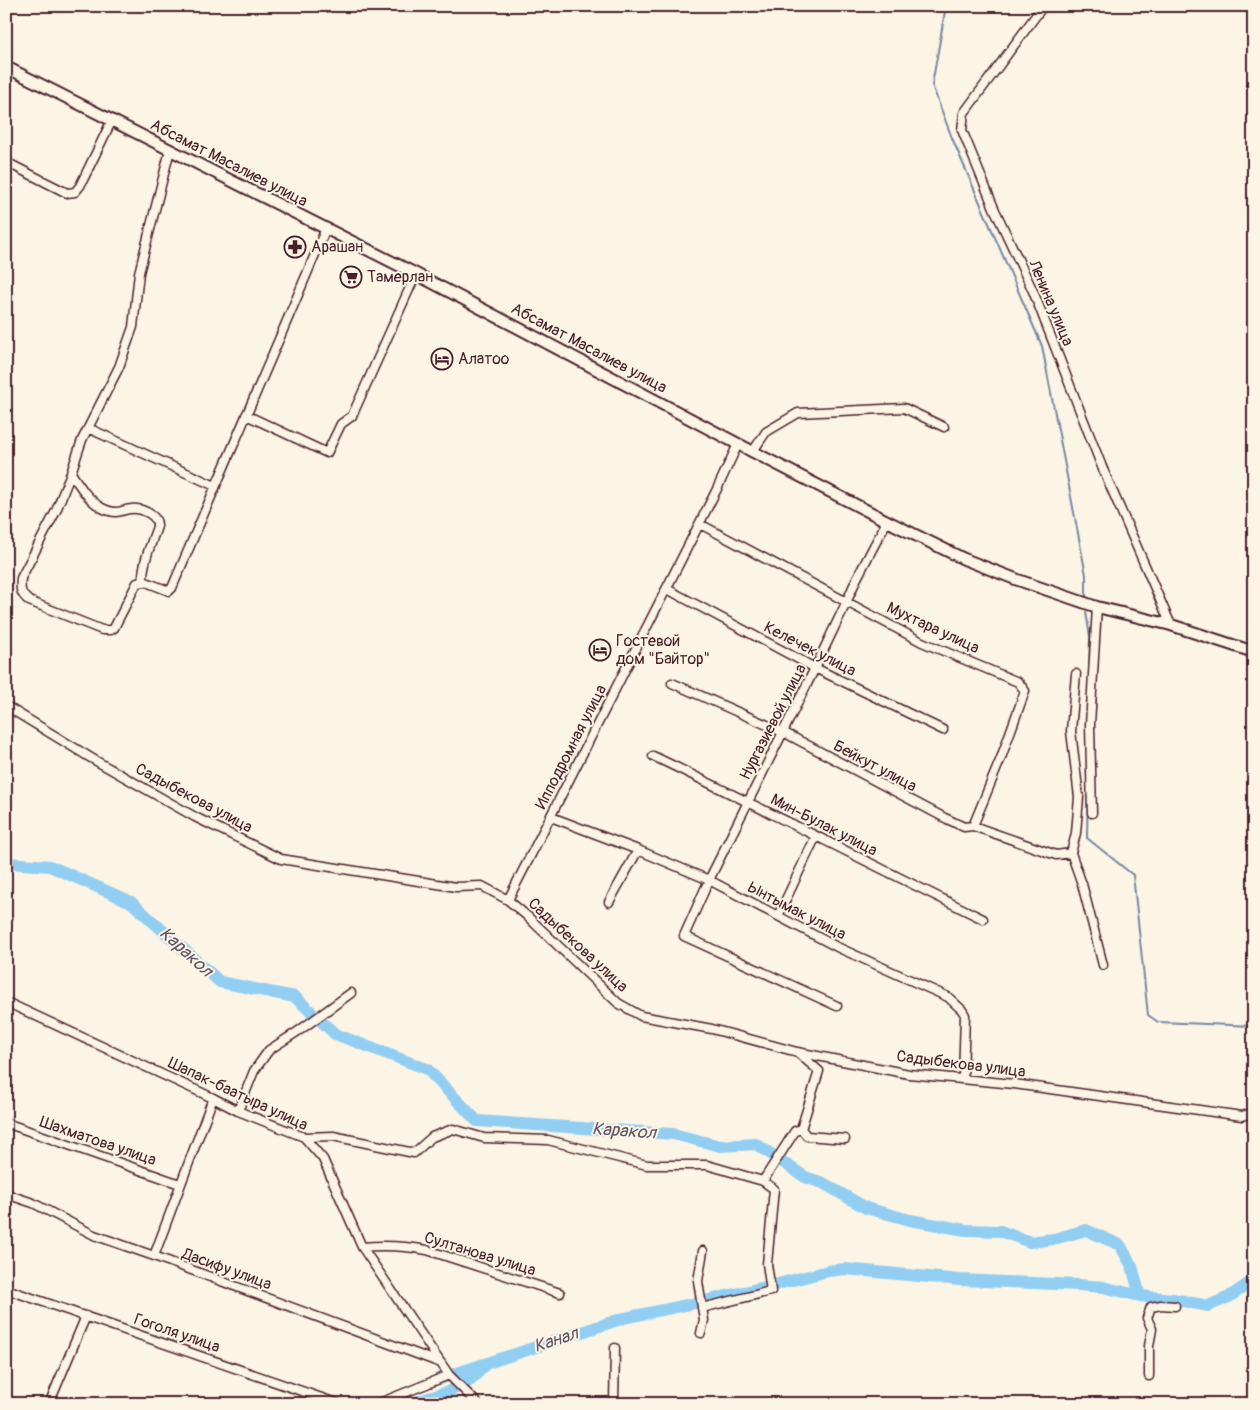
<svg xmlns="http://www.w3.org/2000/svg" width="1260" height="1410" font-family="Pangolin,sans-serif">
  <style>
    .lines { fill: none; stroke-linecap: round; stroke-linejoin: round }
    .stream { stroke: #7588a2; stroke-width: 2 }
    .river { stroke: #92cef2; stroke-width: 12 }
    .street-casing { stroke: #4a1f2b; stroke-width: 11 }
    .secondary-casing { stroke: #4a1f2b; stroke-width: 14 }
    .street { stroke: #fcf5e5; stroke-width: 8 }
    .secondary { stroke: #fcf5e5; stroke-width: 10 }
    .labels { text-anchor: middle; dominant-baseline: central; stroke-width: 4; stroke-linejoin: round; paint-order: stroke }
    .street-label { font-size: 16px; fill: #4a1f2b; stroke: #fcf5e5 }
    .poi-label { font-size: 16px; fill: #4a1f2b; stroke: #fcf5e5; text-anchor: start }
    .water-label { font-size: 18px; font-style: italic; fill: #605467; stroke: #fcf5e5 }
  </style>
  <rect width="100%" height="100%" fill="#fcf5e5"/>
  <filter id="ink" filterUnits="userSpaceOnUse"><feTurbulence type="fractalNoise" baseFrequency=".02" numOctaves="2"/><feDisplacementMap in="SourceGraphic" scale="10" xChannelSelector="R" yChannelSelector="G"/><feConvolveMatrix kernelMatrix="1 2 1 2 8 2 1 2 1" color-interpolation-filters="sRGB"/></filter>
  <g filter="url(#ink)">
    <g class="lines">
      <path class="stream" d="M946 6 932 85 952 138 1042 346 1086 575V597
        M1086 612 1090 637 1089 673
        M1088 783 1087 838 1133 875 1148 1015 1158 1022 1254 1026"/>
      <path class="river" d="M6 863 50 866 131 902 220 982 295 997 335 1034 427 1069 477 1121 673 1134 720 1146 756 1144 805 1177 823 1183 866 1208 910 1220 965 1230 1000 1231 1030 1242 1054 1239 1086 1230 1120 1245 1132 1266 1140 1296
        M439 1379 624 1318 705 1301 774 1285 828 1271 845 1269 960 1280 1079 1285 1103 1287 1140 1296 1173 1299 1208 1306 1229 1297 1254 1280
        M411 1404 448 1392 471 1380 486 1364"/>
      <g class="street-casing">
        <path id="street" d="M1043 6 964 113 962 130 994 208 1033 291 1102 467 1171 625
          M170 150 139 273 133 327 119 367 82 440 71 473 56 511 21 578C20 590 20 593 29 601L102 630H111L114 628 137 583 146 582 169 591 172 588C223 468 276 349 326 228
          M6 162 67 193 75 192 80 186 112 120
          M246 415 327 453 341 424 352 416 416 274
          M88 428 215 486
          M753 451 766 432 798 413 904 408 944 427
          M71 473C80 486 88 500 102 508 106 510 111 512 116 512 121 512 126 509 131 509 140 508 158 514 157 526 156 531 153 536 152 541 147 554 142 568 143 582
          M700 524 922 642 1018 682 1025 691 1001 758 973 826
          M667 589 815 668 943 730
          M1076 674 1071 731 1079 797 1076 833 1071 853 1082 884 1103 965
          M672 683 783 732 945 818 964 827 973 826 1056 855 1071 853
          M6 706 91 758 195 817 281 859 456 887 482 886 508 900 527 916 618 1003 641 1016 712 1029 797 1052 909 1074 1014 1084 1242 1116 1252 1113 1254 1111
          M653 756C764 809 873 865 983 919
          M1092 813 1090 725 1097 607
          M551 817 638 850 709 880 837 947 948 997 962 1010 965 1015 963 1078
          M508 900 717 489 738 444
          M609 902 638 850
          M778 916 816 836
          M6 1002 213 1098 238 1111 304 1137 323 1159 362 1247 449 1375 478 1404
          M837 1006 684 936 709 880 815 668 847 601 856 580 887 521
          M238 1111 254 1071 269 1050 300 1030 351 993
          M6 1123 180 1184
          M801 1129 807 1136 845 1139
          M304 1137 333 1136 414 1153 432 1137 453 1129 484 1138 548 1140 647 1165H707L763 1181 774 1189 767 1264 771 1291 702 1308
          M763 1181 795 1131 801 1129 819 1071 798 1053
          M6 1194 33 1203 94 1235 154 1256 441 1363
          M362 1247C384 1245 405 1246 427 1250L560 1293
          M154 1256 213 1098
          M6 1289 339 1404
          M701 1333 704 1320 698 1281 703 1251
          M1149 1376V1346L1152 1329 1147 1318 1151 1307 1161 1305 1175 1306
          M49 1404 86 1316
          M377 1404 449 1375
          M614 1404 615 1348"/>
      </g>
      <g class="secondary-casing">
        <path id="secondary" d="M6 67 416 274 738 444 887 521 964 559 1018 580 1097 607 1171 625 1254 652"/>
      </g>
      <use href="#street" class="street"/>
      <use href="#secondary" class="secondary"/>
    </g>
  </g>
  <defs>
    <g id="pharmacy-ring" transform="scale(1.125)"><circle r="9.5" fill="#fcf5e5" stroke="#4a1f2b" stroke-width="1.5"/><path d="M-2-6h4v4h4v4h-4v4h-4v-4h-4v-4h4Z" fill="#4a1f2b"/></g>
    <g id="supermarket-ring" transform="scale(1.125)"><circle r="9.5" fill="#fcf5e5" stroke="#4a1f2b" stroke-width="1.5"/><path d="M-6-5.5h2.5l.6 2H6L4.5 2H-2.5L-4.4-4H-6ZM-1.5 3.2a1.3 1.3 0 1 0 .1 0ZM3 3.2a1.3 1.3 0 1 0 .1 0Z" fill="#4a1f2b"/></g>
    <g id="hotel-ring" transform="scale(1.125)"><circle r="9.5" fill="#fcf5e5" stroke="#4a1f2b" stroke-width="1.5"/><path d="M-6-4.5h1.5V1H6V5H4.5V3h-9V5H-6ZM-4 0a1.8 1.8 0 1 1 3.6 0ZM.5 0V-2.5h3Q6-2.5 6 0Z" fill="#4a1f2b"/></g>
  </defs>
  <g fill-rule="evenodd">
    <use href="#pharmacy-ring" x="295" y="247"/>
    <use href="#supermarket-ring" x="351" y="277"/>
    <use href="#hotel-ring" x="442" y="359"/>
    <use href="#hotel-ring" x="600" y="650"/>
  </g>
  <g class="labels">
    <g class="street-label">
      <text transform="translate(229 163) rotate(27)">Абсамат Масалиев улица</text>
      <text transform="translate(1051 303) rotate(67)">Ленина улица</text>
      <text transform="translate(589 348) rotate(28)">Абсамат Масалиев улица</text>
      <text transform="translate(933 628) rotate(25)">Мухтара улица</text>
      <text transform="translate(810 649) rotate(27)">Келечек улица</text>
      <text transform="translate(773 722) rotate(-63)">Нургазиевой улица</text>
      <text transform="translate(571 747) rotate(-63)">Ипподромная улица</text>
      <text transform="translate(875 766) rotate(28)">Бейкут улица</text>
      <text transform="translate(194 798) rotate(28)">Садыбекова улица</text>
      <text transform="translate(824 825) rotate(27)">Мин-Булак улица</text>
      <text transform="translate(797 911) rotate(27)">Ынтымак улица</text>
      <text transform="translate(578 945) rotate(43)">Садыбекова улица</text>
      <text transform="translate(961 1064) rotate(7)">Садыбекова улица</text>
      <text transform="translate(238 1094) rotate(25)">Шапак-баатыра улица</text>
      <text transform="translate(98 1141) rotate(19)">Шахматова улица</text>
      <text transform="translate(480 1254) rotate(17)">Султанова улица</text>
      <text transform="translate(227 1269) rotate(20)">Дасифу улица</text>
      <text transform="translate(177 1333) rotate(19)">Гоголя улица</text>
    </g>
    <g class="poi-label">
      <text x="311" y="247">Арашан</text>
      <text x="367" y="277">Тамерлан</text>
      <text x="458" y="359">Алатоо</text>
      <text x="616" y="641">Гостевой<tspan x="616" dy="18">дом "Байтор"</tspan></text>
    </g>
    <g class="water-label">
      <text transform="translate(186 952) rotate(42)">Каракол</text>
      <text transform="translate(624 1131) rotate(4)">Каракол</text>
      <text transform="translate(556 1340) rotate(-18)">Канал</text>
    </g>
  </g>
  <rect width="1260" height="1410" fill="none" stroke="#fcf5e5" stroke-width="25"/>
  <rect x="12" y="12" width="1235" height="1385" fill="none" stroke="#4a1f2b" stroke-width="2" filter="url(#ink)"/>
</svg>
